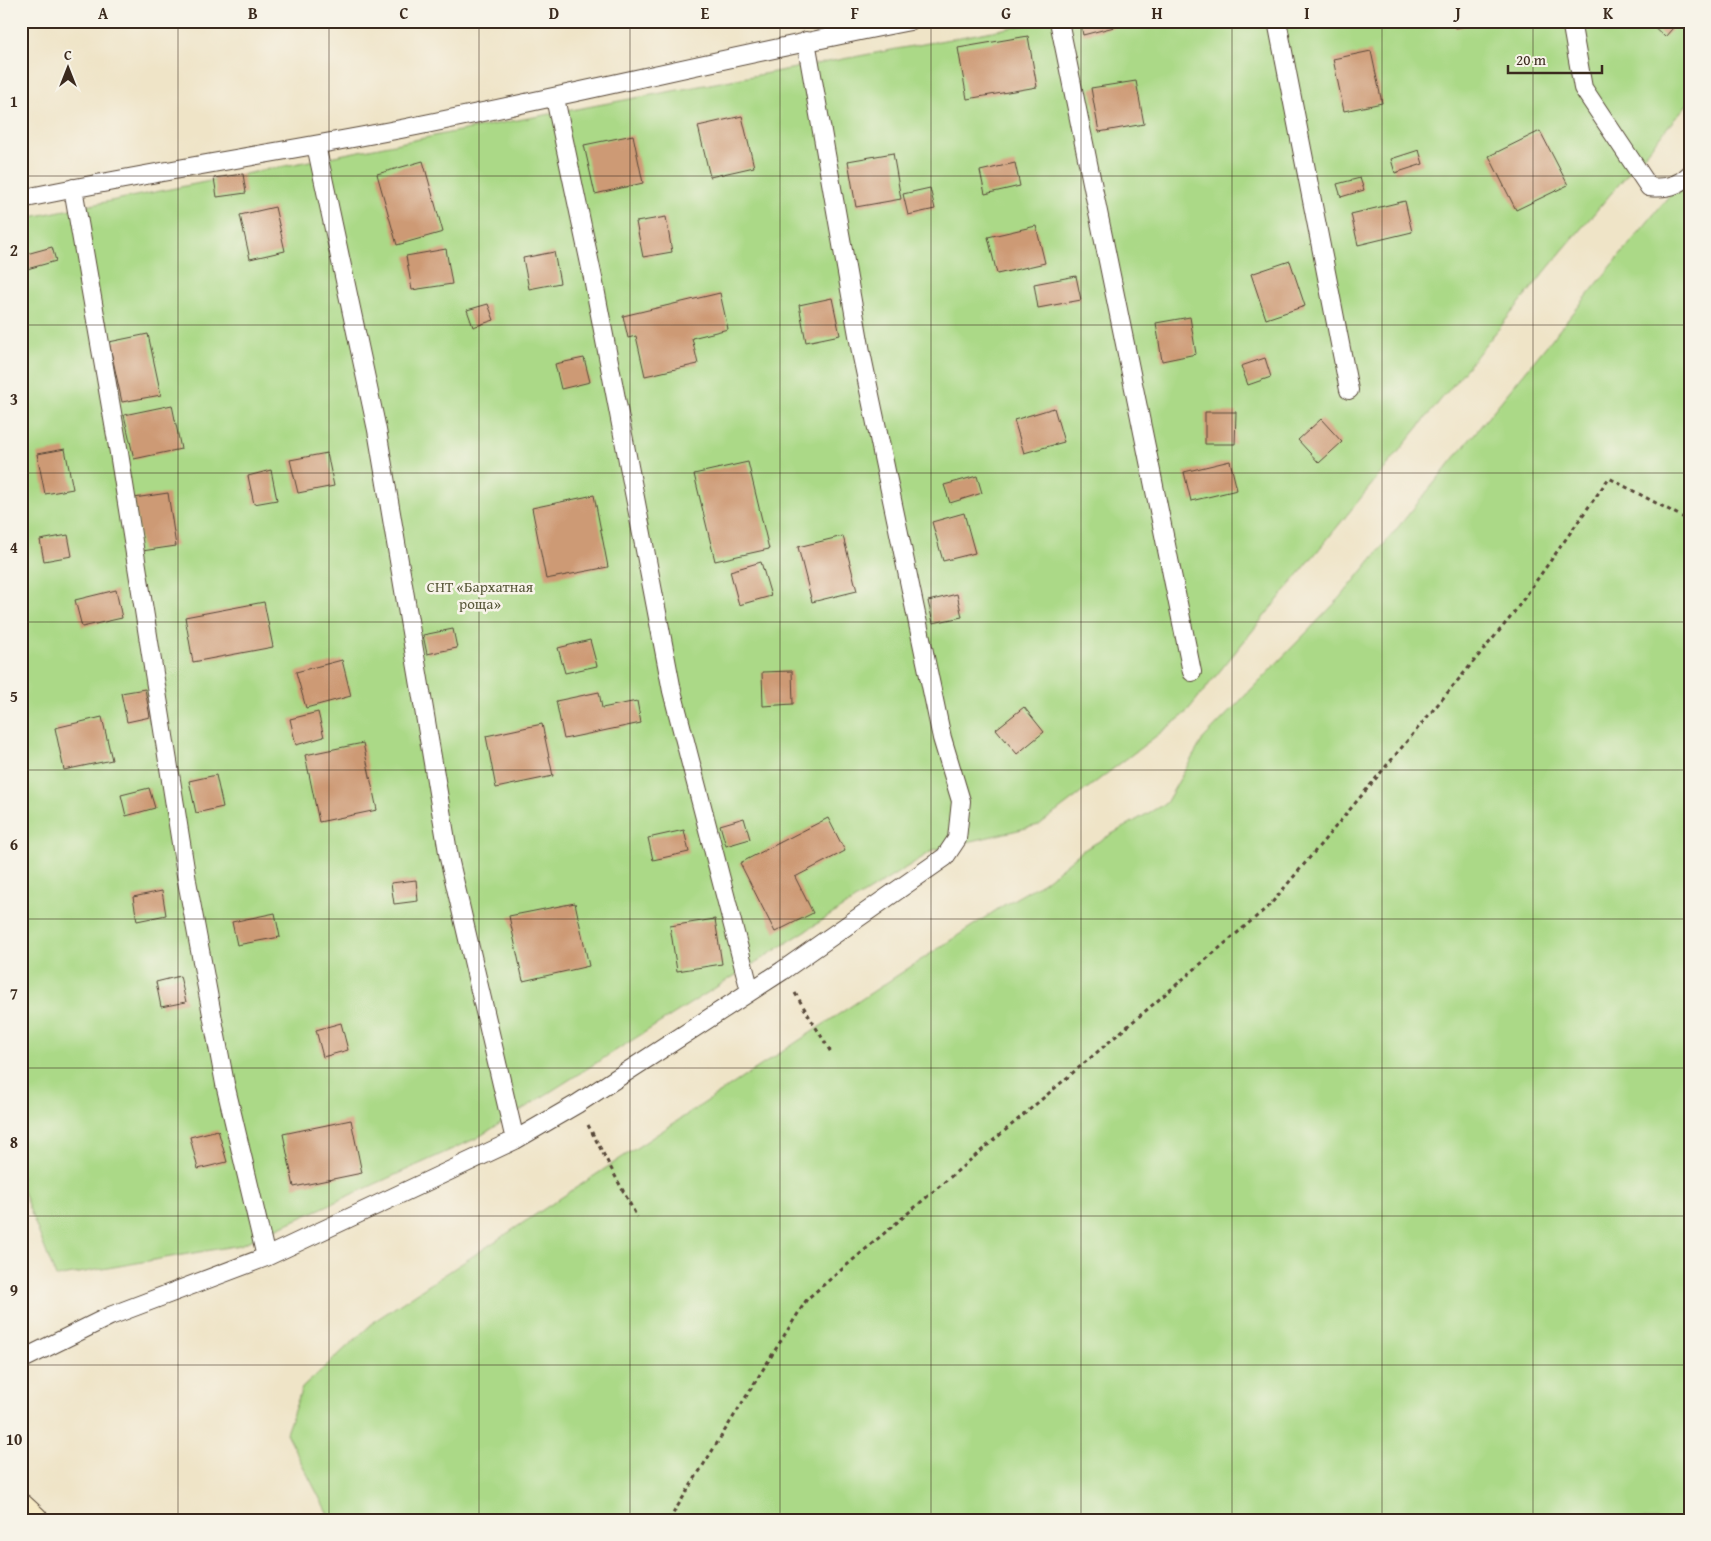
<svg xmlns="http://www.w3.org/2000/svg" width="1711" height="1541" font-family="'Gentium Book Plus',serif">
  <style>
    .green { fill: #abd987; stroke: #738252 }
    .building { fill: #cd9a75 }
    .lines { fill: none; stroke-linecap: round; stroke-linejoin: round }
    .lane-casing { stroke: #564637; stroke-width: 20 }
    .secondary-casing { stroke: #564637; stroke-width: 30 }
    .path { stroke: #564637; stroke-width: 3; stroke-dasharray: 4 4; stroke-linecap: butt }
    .lane { stroke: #fff; stroke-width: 18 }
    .secondary { stroke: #f6e9c3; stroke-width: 28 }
    .grid { fill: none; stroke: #3b2a1e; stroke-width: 1; stroke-opacity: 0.55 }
    .labels { text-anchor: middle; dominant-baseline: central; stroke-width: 5; stroke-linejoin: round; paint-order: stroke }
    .park-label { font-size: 15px; fill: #575638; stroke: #f7f3e8 }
    .neatline { fill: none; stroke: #3b2a1e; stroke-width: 2 }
    .grid-label { font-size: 16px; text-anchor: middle; font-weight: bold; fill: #3b2a1e }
  </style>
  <rect width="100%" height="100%" fill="#f7f3e8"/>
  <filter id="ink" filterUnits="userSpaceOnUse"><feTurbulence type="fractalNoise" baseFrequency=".02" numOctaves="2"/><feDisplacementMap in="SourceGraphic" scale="10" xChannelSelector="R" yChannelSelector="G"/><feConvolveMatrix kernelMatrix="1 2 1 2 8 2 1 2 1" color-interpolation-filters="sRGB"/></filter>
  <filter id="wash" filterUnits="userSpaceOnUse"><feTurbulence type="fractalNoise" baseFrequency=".0096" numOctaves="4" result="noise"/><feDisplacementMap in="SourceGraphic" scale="20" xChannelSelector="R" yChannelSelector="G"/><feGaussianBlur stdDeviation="1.12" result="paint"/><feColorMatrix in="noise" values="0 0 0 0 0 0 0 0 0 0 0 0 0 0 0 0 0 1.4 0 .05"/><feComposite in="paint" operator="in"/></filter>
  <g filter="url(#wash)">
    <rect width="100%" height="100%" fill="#efe4c7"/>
    <path class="green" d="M1046 21H1690V101L1562 251 1184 715 1039 825 934 850 477 1138 240 1245 56 1277 21 1187V219L454 132Z
      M1690 170V1520H331L286 1433 302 1388 376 1320 1004 905 1044 882 1082 851 1166 803 1203 739 1341 597Z"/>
    <g id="blocks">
      <path class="building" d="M1080 21H1113L1114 27 1083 35Z
        M1141 21H1159V22L1142 26Z
        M1454 21H1485L1486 22 1455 28Z
        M1648 21H1679L1665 37Z
        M1028 36 1037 87 967 99 958 48Z
        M1371 51 1382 103 1344 111 1333 59Z
        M1136 81 1144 124 1099 132 1091 88Z
        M742 116 754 167 710 177 698 126Z
        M1540 131 1568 185 1516 210 1489 156Z
        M633 135 643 183 595 194 584 145Z
        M1419 150 1423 164 1395 173 1391 159Z
        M893 153 901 199 856 207 848 161Z
        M423 161 443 232 397 245 377 174Z
        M1015 163 1020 186 985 194 980 171Z
        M243 174 246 193 217 197 214 178Z
        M1360 178 1364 190 1341 197 1337 184Z
        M930 188 935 209 908 215 903 194Z
        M1405 201 1412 232 1358 245 1351 214Z
        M275 207 285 251 250 259 240 215Z
        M666 217 672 252 643 257 636 222Z
        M1036 226 1045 263 997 274 988 237Z
        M52 247 56 261 27 269 23 255Z
        M446 249 452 284 412 290 406 256Z
        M554 252 560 283 529 289 523 258Z
        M1290 261 1305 306 1266 319 1251 274Z
        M1076 276 1081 300 1038 308 1034 284Z
        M720 293 728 329 692 338 698 364 645 376 636 336 628 338 623 316Z
        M832 298 840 335 806 342 799 305Z
        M488 304 494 320 473 327 467 310Z
        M1190 317 1196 354 1162 361 1156 323Z
        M148 334 161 395 122 402 109 342Z
        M584 358 590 382 561 389 555 364Z
        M1265 358 1271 377 1248 385 1241 366Z
        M172 405 181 449 134 459 124 415Z
        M1054 408 1064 442 1024 453 1014 420Z
        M1205 412H1236L1235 444H1205Z
        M1321 419 1342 442 1319 463 1298 440Z
        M65 449 73 489 45 494 37 454Z
        M327 453 334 486 298 493 290 460Z
        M1230 461 1237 490 1191 501 1184 472Z
        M748 462 769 549 715 561 694 474Z
        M271 470 277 500 254 504 248 476Z
        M977 476 982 493 950 503 944 485Z
        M168 493 176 546 142 551 134 498Z
        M594 495 608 567 546 579 532 508Z
        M964 513 975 553 943 561 932 522Z
        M68 535 72 556 44 561 40 540Z
        M843 536 857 591 812 602 798 547Z
        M761 562 771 596 739 605 730 571Z
        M116 590 122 618 82 627 75 600Z
        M957 594 962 617 933 623 928 601Z
        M264 602 273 647 193 662 185 617Z
        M453 629 457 648 427 654 423 635Z
        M590 640 597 666 565 673 558 648Z
        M342 660 351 696 306 708 296 672Z
        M792 671 793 704 763 706 762 672Z
        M145 689 150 717 127 722 121 693Z
        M599 692 602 708 637 701 641 723 564 739 556 701Z
        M1024 707 1044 732 1017 754 996 729Z
        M318 712 324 737 296 745 290 719Z
        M102 717 112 760 64 770 55 728Z
        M542 724 553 776 496 788 486 736Z
        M363 743 377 810 319 822 305 755Z
        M21 759H24L26 779 21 780Z
        M216 775 223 807 196 813 189 781Z
        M149 788 155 808 126 816 121 795Z
        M744 818 750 839 726 846 720 825Z
        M828 818 845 851 795 877 813 913 775 932 740 863Z
        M684 830 689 852 653 860 648 838Z
        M416 880 418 901 394 904 391 883Z
        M162 891 166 915 137 921 133 897Z
        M575 903 589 966 523 981 509 916Z
        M275 913 280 937 237 945 232 922Z
        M715 919 722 964 677 971 670 926Z
        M180 976 186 1002 161 1007 156 982Z
        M341 1023 348 1050 323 1057 316 1030Z
        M351 1120 362 1173 294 1187 283 1134Z
        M218 1130 227 1162 198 1169 190 1137Z"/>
    </g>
  </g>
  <g filter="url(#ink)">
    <use href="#blocks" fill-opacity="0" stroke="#564637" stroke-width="1"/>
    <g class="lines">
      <g class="lane-casing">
        <path id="lane" d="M1059 21 1192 672
          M1277 21 1349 390
          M1571 21 1583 88 1649 187C1665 189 1679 186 1690 174
          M555 98 593 278 672 691 750 991
          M316 145 377 430 449 858 515 1140
          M73 188 119 453 187 881 225 1084 266 1257
          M21 199C149 172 278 153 406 128 575 94 741 54 910 21
          M21 1360 110 1316 266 1257 515 1140 577 1104 782 971 945 857 957 839 961 801 942 738 861 352 806 41"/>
      </g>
      <g class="secondary-casing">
        <path id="secondary" d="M21 1508 34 1520"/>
      </g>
      <path class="path" d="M795 993 832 1054
        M588 1125 637 1217
        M669 1520 807 1299 1270 905 1510 618 1609 478 1690 521"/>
      <use href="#lane" class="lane"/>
      <use href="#secondary" class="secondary"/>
    </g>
  </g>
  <path class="grid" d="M178 21V1520M329 21V1520M479 21V1520M630 21V1520M780 21V1520M931 21V1520M1081 21V1520M1232 21V1520M1382 21V1520M1533 21V1520M21 176H1690M21 325H1690M21 473H1690M21 622H1690M21 770H1690M21 919H1690M21 1068H1690M21 1216H1690M21 1365H1690"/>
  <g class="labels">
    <g class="park-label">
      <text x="480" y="586">СНТ «Бархатная<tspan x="480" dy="17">роща»</tspan></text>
    </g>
  </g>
  <rect width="1711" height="1541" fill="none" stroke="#f7f3e8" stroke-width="55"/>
  <g transform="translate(68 68)" stroke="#f7f3e8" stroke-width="4" paint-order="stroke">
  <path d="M0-4L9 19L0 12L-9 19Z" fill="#3b2a1e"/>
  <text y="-8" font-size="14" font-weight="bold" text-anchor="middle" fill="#3b2a1e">С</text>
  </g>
  <path d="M1508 65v8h94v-8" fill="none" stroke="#3b2a1e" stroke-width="2.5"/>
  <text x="1516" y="65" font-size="15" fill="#3b2a1e" stroke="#f7f3e8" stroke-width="4" paint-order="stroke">20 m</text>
  <rect x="28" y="28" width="1656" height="1486" class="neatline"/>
  <g class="grid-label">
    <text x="103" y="19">A</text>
    <text x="253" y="19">B</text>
    <text x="404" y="19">C</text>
    <text x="554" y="19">D</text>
    <text x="705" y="19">E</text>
    <text x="855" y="19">F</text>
    <text x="1006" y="19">G</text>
    <text x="1157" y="19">H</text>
    <text x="1307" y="19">I</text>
    <text x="1458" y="19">J</text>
    <text x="1608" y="19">K</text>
    <text x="14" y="107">1</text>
    <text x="14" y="256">2</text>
    <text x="14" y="405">3</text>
    <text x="14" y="553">4</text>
    <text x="14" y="702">5</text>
    <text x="14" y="850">6</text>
    <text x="14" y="999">7</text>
    <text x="14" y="1148">8</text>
    <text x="14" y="1296">9</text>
    <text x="14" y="1445">10</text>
  </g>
</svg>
